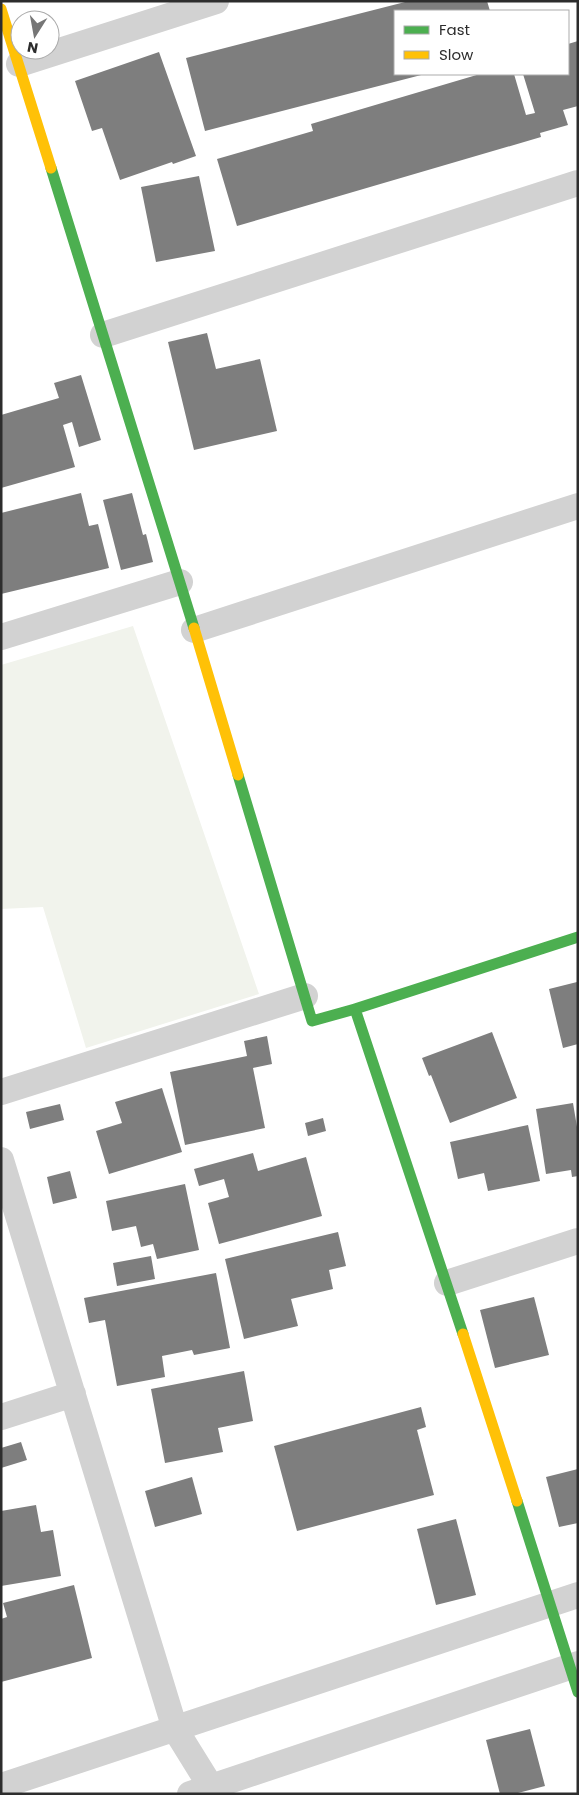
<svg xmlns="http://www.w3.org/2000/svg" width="579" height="1795" font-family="Poppins,sans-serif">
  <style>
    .green { fill: #f1f3ec }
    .building { fill: #7e7e7e }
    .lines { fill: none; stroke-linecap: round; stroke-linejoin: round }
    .street { stroke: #d2d2d2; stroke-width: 26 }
    .fast { stroke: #4caf50; stroke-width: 11 }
    .slow { stroke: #ffc107; stroke-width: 11 }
  </style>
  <rect width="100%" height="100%" fill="#fff"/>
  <path class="green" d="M133 626 259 994 86 1048 43 907 1 909V665Z"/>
  <path class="building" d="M409 1H487L490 11H395V74H425L205 131 186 58Z
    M578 41V106L563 110 568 125 540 133 541 137 237 226 217 159 313 131 311 124 480 74H514L526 115 535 113 523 74H568V44Z
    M159 52 196 156 173 164 172 162 120 180 102 128 92 131 75 81Z
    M199 176 215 251 156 262 141 187Z
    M207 333 216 369 260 359 277 431 194 450 168 342Z
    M81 375 101 440 79 447 72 422 63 425 75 467 1 488V415L59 398 54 383Z
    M81 493 89 526 98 524 109 568 1 594V513Z
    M132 493 143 535 146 534 153 562 121 570 103 500Z
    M577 982 578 1044 563 1048 549 989Z
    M492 1032 517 1098 450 1123 431 1075 429 1076 422 1058Z
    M267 1036 272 1064 253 1068 265 1128 185 1145 170 1072 247 1056 244 1041Z
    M162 1088 182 1152 109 1174 96 1131 122 1123 115 1102Z
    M573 1103 578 1133V1176L572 1177 571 1170 546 1174 536 1109Z
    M60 1104 64 1120 30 1129 26 1112Z
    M323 1118 326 1131 308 1136 305 1123Z
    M528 1125 540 1181 488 1191 484 1173 458 1179 450 1142Z
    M253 1153 258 1171 306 1157 322 1216 219 1244 208 1203 229 1197 224 1179 199 1186 194 1169Z
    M70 1171 77 1198 53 1204 47 1177Z
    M185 1184 199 1250 157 1259 153 1244 141 1247 136 1226 112 1231 106 1201Z
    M338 1232 346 1266 329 1270 333 1289 291 1299 298 1326 244 1339 225 1259Z
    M151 1256 155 1279 117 1286 113 1263Z
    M216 1273 230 1348 194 1355 192 1350 162 1356 165 1377 117 1386 105 1320 89 1323 84 1298Z
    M534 1297 549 1355 495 1368 480 1310Z
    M244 1371 253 1421 218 1428 223 1452 165 1463 151 1389Z
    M421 1407 426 1427 417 1430 434 1495 297 1531 274 1446Z
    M21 1442 27 1460 1 1468V1448Z
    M578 1469V1523L559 1527 546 1477Z
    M192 1477 202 1514 155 1527 145 1491Z
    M36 1505 41 1532 53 1530 61 1576 1 1586V1511Z
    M456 1519 476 1595 436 1605 417 1529Z
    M74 1585 92 1658 1 1682V1619L7 1617 3 1603Z
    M530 1729 545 1786 514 1794H500L486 1740Z"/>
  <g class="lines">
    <path class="street" d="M19 64 216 1
      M103 335 578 183
      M194 630 578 506
      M1 637 180 582
      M1 1092 305 996
      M1 1160 175 1729 211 1787 214 1794
      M447 1283 578 1241
      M1 1417 73 1394
      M1 1786 578 1595
      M190 1794 578 1664"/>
    <path class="fast" d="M51 168 194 628
      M238 775 312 1021 355 1009
      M463 1334 355 1009 578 937
      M517 1501 578 1692"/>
    <path class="slow" d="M1 9 51 168
      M194 628 238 775
      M463 1334 517 1501"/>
  </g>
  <rect width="579" height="1795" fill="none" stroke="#2d2d2d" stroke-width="5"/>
  <rect x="394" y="10" width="175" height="65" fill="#ffffff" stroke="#ababab"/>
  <rect x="404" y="26" width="25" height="8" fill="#4caf50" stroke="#ababab"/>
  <text x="439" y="35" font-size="15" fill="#2d2d2d">Fast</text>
  <rect x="404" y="51" width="25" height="8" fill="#ffc107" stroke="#ababab"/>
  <text x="439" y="60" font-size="15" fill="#2d2d2d">Slow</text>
  <g transform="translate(35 35) rotate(191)"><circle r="24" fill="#ffffff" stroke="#ababab"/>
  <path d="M0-4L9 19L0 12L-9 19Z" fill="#767676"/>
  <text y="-8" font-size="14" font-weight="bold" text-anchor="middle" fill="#2d2d2d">N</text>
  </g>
</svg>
